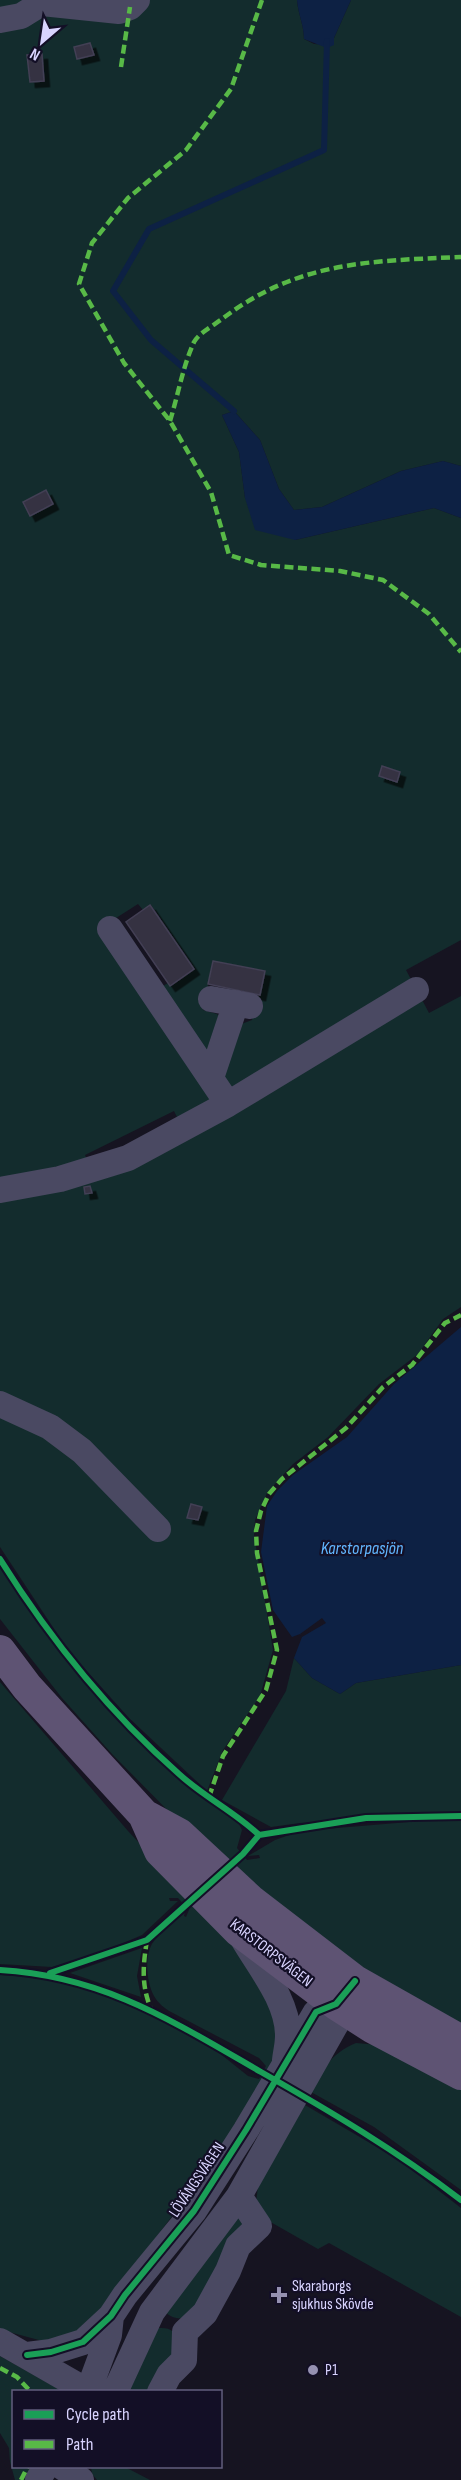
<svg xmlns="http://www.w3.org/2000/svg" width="461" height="2480" font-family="'Sofia Sans Condensed',sans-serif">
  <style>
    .green { fill: #132c2d }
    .water { fill: #0d2144 }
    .pier { fill: #161421 }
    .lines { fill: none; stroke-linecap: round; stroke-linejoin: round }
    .stream { stroke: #0d2144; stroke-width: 6 }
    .building { fill: #343243; stroke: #433f54; stroke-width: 1.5; filter: url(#shadow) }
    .minor { stroke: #4a4962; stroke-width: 26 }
    .major { stroke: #5e5373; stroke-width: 32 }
    .quiet { stroke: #58b947; stroke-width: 4.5; stroke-dasharray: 9 4.5; stroke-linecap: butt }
    .cycleway-casing { stroke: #130f26; stroke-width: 10 }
    .cycleway { stroke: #1a9f57; stroke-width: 6 }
    .poi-dot { fill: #9591b1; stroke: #130f26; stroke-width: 2 }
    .labels { text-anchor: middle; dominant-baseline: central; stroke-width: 4.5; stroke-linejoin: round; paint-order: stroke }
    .street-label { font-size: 16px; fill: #d9d4ff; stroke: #130f26 }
    .poi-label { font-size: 16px; fill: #d9d4ff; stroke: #130f26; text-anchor: start }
    .water-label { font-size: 18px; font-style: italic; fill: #62b6ff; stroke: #130f26 }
  </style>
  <defs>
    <filter id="shadow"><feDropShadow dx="5.5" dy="5.5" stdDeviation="0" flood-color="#0009"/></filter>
  </defs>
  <rect width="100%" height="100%" fill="#161421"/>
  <path class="green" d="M0 0H297C298 14 304 25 304 39L314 44 333 45 334 38 351 0H461V466L443 461 401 471 322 507 294 510 279 489 260 440 234 411 222 415 239 452 245 498 295 540 434 508 461 518V940L406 970 414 985 230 1100 217 1080 236 1026 252 1020 265 971 213 961 203 1010 217 1014 221 1019 209 1066 158 989 168 983 170 986 194 969 151 905 143 910 138 904 102 927 220 1099 180 1123 174 1111 85 1155 90 1167 0 1185Z
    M419 994 429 1013 461 996V1307L443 1319 418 1354 379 1384 328 1437 293 1464 267 1493 255 1520 254 1535 273 1650 260 1696 223 1750 207 1791 129 1718 68 1650 0 1547V1197L63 1185Z
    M0 1567C46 1640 100 1706 163 1765 186 1787 214 1805 239 1824L242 1830 237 1848 247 1860 260 1858 259 1855 248 1856 275 1840 301 1831 433 1820H461V2026L378 1978 296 1924 188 1831 113 1755 62 1698 0 1619Z
    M294 1658 312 1678 340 1694 356 1683 461 1665V1815L300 1823 271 1827 222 1800 286 1691Z
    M0 1682 128 1831 223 1933 248 1965 272 2005 278 2051 255 2094 199 2181 82 2334 50 2343 9 2332 0 2328V1975L46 1978 115 1997 174 2026 218 2052 248 2076 259 2079 266 2066 259 2058 171 2012C164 2008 158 2003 154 1996 146 1982 144 1953 154 1941 162 1930 175 1920 185 1911L184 1916 186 1917 189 1910 178 1898H169L170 1901H178L142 1935 98 1954 52 1967 0 1964Z
    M142 1948 137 1976 141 1997 70 1973Z
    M356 2043 378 2045 461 2085V2190L374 2127 311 2092C324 2068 330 2054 356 2043Z
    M305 2105 399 2160 461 2208V2317L329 2243 318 2249 267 2220 256 2203 258 2186Z
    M241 2211 248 2226 196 2315C184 2319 175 2321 165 2312Z
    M158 2328C198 2325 159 2378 152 2391L122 2392Z
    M0 2356 62 2391 14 2392V2466L40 2467 32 2480H15L10 2462 9 2448 0 2433Z
    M91 2467H125L150 2480H97L92 2474Z"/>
  <path class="water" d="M297 0H351L334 38V45L327 48 304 39C304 25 298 14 297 0Z
    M234 411 260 440 279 489 294 510 322 507 401 471 443 461 461 466V518L434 508 295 540 255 530 245 498 239 452 222 415Z
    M461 1327V1665L356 1683 340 1694 312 1678 294 1658 302 1637 300 1634 292 1637 273 1610 261 1552 267 1506 277 1491 293 1475 347 1437 394 1384Z"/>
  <path class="pier" d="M322 1618 326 1623 302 1637 300 1634Z"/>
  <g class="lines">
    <path class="stream" d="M234 411 151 340 113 291 149 229 324 150 327 41"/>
  </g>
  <path class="building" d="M90 43 94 55 77 59 74 47Z
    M42 54 44 81 30 82 27 55Z
    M46 490 53 504 30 516 23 502Z
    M382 766 400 772 397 782 379 776Z
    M150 905 194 969 170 986 126 922Z
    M213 961 265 971 260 995 208 984Z
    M90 1186 92 1193 85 1194 84 1187Z
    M191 1504 202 1507 198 1520 187 1518Z"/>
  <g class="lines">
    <path class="minor" d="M0 20 21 16 42 3 119 11 130 7 137 0
      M110 929 228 1104
      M211 999 250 1006
      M211 1078 236 1003
      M0 1190 60 1179 128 1158 228 1104 416 990
      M0 1404 50 1427 82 1451 158 1529
      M242 1937C259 1967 288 2000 288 2036 288 2044 286 2052 285 2060
      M0 2341 89 2392
      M27 2355 51 2352 83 2342 111 2316 125 2295 194 2211 246 2130 316 2012 336 2004 345 1992
      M88 2392 109 2335 111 2316
      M115 2392 152 2312 239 2196 336 2024V2004
      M160 2392 169 2375 184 2360 185 2332 205 2313 228 2271 238 2246 259 2226 239 2196
      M61 2466 81 2480
      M38 2480 46 2466"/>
    <path class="major" d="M0 1651 27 1687 144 1815 160 1851 239 1931 336 2004 372 2027 461 2074
      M144 1815 179 1834 251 1901 355 1981 461 2041"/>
    <path class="quiet" d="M262 0 231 89 186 150 128 198 92 243 79 284 124 363 170 421 211 492 229 555 261 565 340 571 383 580 429 614 461 652
      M121 67 130 7
      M170 421C178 395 183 366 194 342 199 333 214 325 222 319 298 261 370 261 461 257
      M209 1797 223 1756 266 1690 277 1650 257 1553 256 1531 261 1511 269 1494 282 1479 346 1428 383 1387 412 1365 445 1323 461 1315
      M147 1940C143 1965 141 1985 151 2009
      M0 2368 17 2377 31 2392
      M21 2480 28 2466"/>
    <g class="cycleway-casing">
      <path id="cycleway" d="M0 1559C50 1639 108 1711 179 1774 204 1797 235 1812 259 1835
        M0 1970C104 1976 174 2022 261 2072 330 2111 397 2151 461 2200
        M50 1973 147 1940 243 1854 259 1835 366 1818 461 1816
        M27 2355 51 2352 83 2342 111 2316 125 2295 194 2211 246 2130 316 2012 336 2004 355 1981"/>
    </g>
    <use href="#cycleway" class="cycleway"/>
  </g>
  <g class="poi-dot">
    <path d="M276 2286h6v6h6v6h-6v6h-6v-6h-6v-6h6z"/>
    <circle cx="313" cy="2370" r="6"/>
  </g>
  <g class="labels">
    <g class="street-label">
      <text transform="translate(271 1953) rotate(38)">KARSTORPSVÄGEN</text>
      <text transform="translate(197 2180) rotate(-56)">LÖVÄNGSVÄGEN</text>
    </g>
    <g class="poi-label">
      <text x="292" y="2286">Skaraborgs<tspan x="292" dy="18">sjukhus Skövde</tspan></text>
      <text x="325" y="2370">P1</text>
    </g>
    <g class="water-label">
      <text x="362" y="1548">Karstorpasjön</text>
    </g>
  </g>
  <rect x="12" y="2390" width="210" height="78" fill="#130f26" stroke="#625e7d" stroke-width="1.5"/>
  <rect x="24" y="2410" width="30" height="9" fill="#1a9f57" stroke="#625e7d" stroke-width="1.5"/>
  <text x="66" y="2420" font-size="18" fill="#d9d4ff">Cycle path</text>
  <rect x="24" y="2440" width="30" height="9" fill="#58b947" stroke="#625e7d" stroke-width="1.5"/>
  <text x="66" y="2450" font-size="18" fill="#d9d4ff">Path</text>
  <g transform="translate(42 42) rotate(209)" stroke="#130f26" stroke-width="4.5" paint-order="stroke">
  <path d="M0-4.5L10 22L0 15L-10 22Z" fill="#d9d4ff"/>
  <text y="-9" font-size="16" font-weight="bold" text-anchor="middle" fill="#d9d4ff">N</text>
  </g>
</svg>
